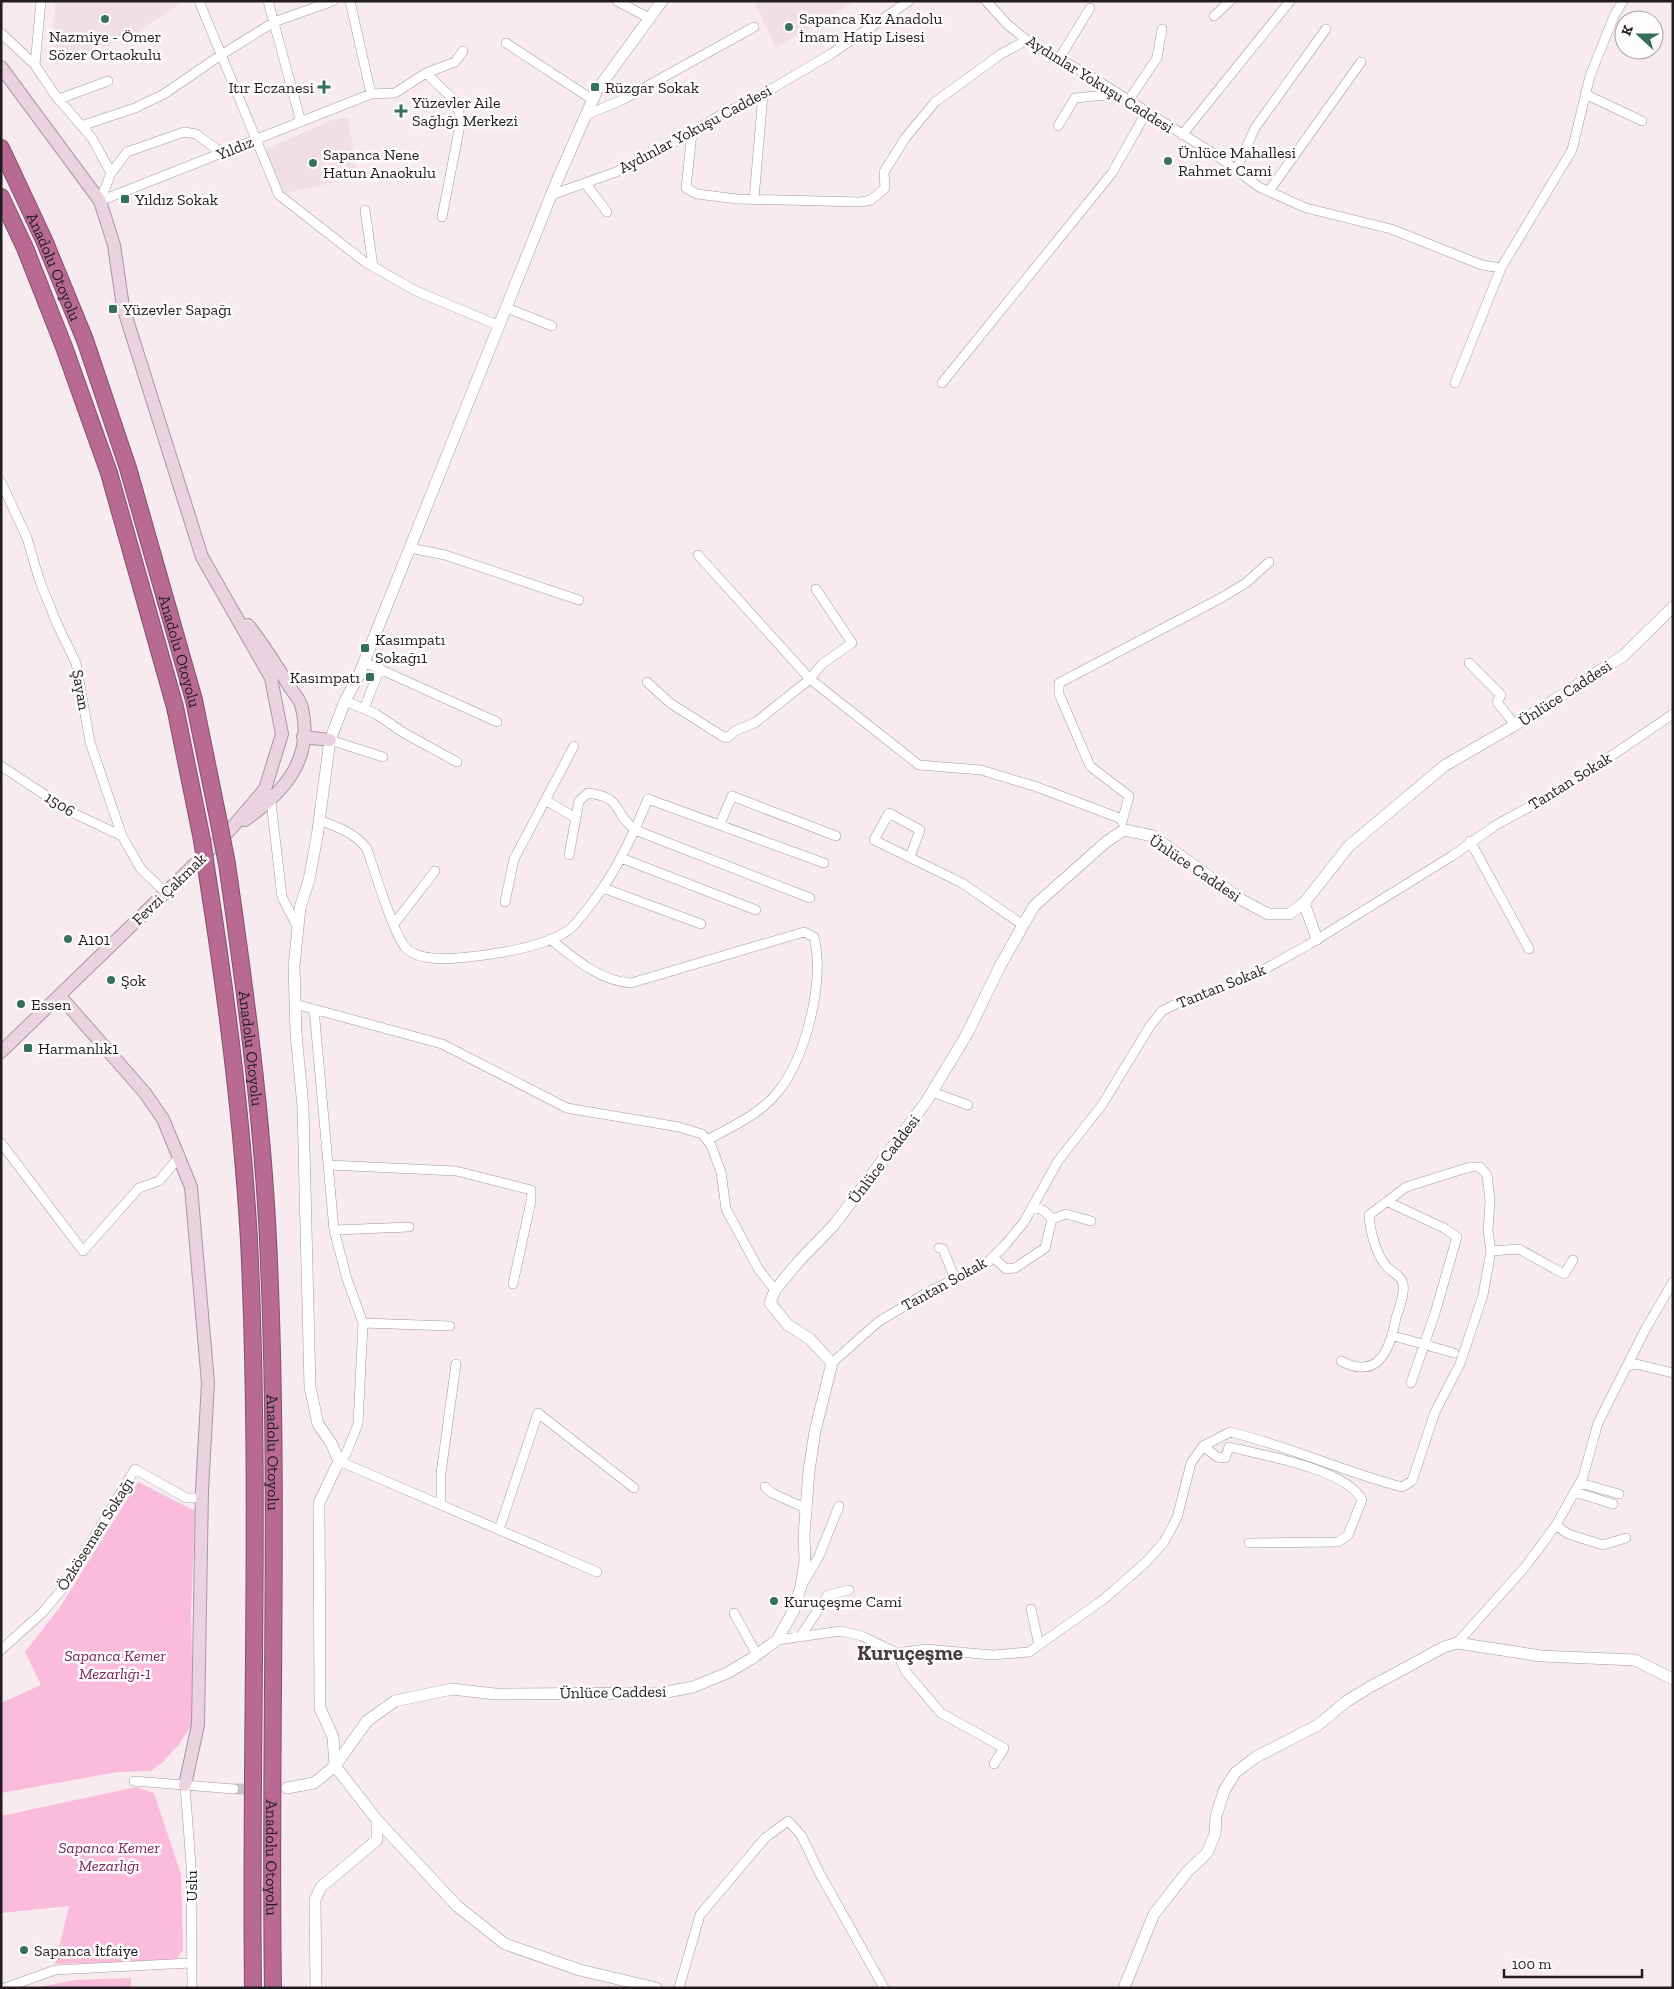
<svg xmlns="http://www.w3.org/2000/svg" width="1674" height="1989" font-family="'Zilla Slab',serif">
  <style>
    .built { fill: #f2dee7 }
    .green { fill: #fbbbda }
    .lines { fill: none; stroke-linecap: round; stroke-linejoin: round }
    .tertiary-tunnel { stroke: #ccc2c6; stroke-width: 11; stroke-dasharray: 11 5.5; stroke-linecap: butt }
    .minor-casing { stroke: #a4999e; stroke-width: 10 }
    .tertiary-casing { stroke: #a4999e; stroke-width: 12 }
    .secondary-casing { stroke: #a4999e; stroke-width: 14 }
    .motorway-casing { stroke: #834f6a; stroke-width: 18 }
    .minor { stroke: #fff; stroke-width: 9 }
    .tertiary { stroke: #fff; stroke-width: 11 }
    .secondary { stroke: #ead2df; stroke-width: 12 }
    .motorway { stroke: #b86a93; stroke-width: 16 }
    .motorway-bridge-casing { stroke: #834f6a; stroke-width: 18; stroke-linecap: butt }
    .motorway-bridge { stroke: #b86a93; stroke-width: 16 }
    .poi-dot { fill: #35705a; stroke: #fefbfc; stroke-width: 2 }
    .labels { text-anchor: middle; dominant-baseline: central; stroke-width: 5; stroke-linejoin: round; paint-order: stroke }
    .poi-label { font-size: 16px; fill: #211d1f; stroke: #fefbfc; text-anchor: start }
    .street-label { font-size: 16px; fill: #211d1f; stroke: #fefbfc }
    .park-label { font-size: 16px; font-style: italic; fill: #772755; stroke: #fefbfc }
    .district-label { font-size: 21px; font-weight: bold; fill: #473d42; stroke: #fefbfc }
  </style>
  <rect width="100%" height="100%" fill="#f7ebf0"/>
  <path class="built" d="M55 1H184L130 37 52 65Z
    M754 1H855L776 48Z
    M348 118 358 177 282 194 264 150 332 120Z"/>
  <path class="green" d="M138 1482 195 1511 191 1613 193 1723 179 1744 163 1762 151 1771 118 1772 1 1793V1703L41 1685 25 1652 60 1607Z
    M136 1787 154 1793 181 1874 183 1950 177 1959 162 1961 55 1964 69 1906 1 1913V1816Z
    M131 1978V1988H34L76 1980Z"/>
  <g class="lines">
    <path class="tertiary-tunnel" d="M234 1789H277"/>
    <g class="minor-casing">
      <path id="minor" d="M199 1 279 195 365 262 416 291 500 326
        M268 1 301 122
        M350 1 371 94
        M617 1 649 18
        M986 1 1008 25 1033 45 1087 74 1219 157 1259 187 1306 208 1391 229 1482 265 1501 268 1572 150 1590 76 1614 16 1623 1
        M1214 16 1230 1
        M1 33 35 65 55 95 92 138 111 173 100 201
        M506 43 593 100
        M1059 59 1090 8
        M35 65 41 1
        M426 73 456 102 461 120 442 217
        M1585 94 1642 121
        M59 99 108 81
        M1128 101 1157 58 1162 29
        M586 115 622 100 754 27
        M81 126 135 108 164 94 221 55 274 22 333 1
        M1058 126 1075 98 1117 94
        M692 133 686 188 697 194 737 199 861 202 871 200 885 188 884 172 906 137 935 102 1001 54 1027 40
        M1182 135 1290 1
        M1236 170 1255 128 1326 29
        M111 173 127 152 184 132 196 134 222 153
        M585 183 607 212
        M1269 191 1361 62
        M551 195 616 172 688 135 722 114 756 98 831 54 909 1
        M754 199 763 94
        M100 201 371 94 395 93 426 73 455 62 463 51
        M365 210 373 266
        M507 308 552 326
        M942 383 1112 173 1146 113
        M1455 383 1501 268
        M1 482 27 538 39 579 57 624 76 663 90 742 122 836 141 869 166 893
        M410 548 445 555 579 600
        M698 555 810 679 919 765 981 770 1037 787 1122 819
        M364 662 497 722
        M1469 663 1501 695 1497 702 1515 725
        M647 682 670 703 722 736 727 738 735 731 756 722 810 679 822 664 852 643 816 589
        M345 701 376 714 404 733 457 762
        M364 709 380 668
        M330 740 383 757
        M1 766 71 812 122 836
        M545 800 574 817
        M271 802 282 897 298 928
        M319 820C338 827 355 833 367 849 374 869 394 936 406 948 420 962 451 959 468 957 496 954 540 947 564 933 573 929 579 919 585 912 613 878 631 840 648 799L824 863
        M1122 822 1129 796 1090 766 1059 694V683L1221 598 1246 583 1269 562
        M720 824 732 796 836 836
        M1470 841 1529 949
        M569 855 579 801 588 793C625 798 611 811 635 830L810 898
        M910 857 920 830 889 813 874 840 962 883 1023 925
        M621 858 756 910
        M603 888 701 924
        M505 902 514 859 574 746
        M394 924 435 871
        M550 939C574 958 599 981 631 983L804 932 814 937C825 981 806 1058 777 1093 759 1115 731 1127 707 1140
        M295 1004 442 1044 567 1108 679 1127 702 1134 711 1145 721 1172 726 1209 759 1270 775 1290
        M314 1009 334 1230 347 1279 363 1323 358 1424 346 1454 339 1461 597 1572
        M932 1092 968 1105
        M1 1143 83 1251 139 1188 159 1181 180 1156
        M329 1165 456 1171 531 1190V1201L513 1284
        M1388 1202 1444 1228 1457 1237 1435 1313 1411 1383
        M1032 1207 1043 1210 1052 1219
        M334 1230 409 1227
        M939 1248 943 1249 955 1279
        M1491 1251 1519 1249 1564 1274 1573 1260
        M993 1257 1006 1269 1015 1268 1045 1248 1052 1219 1066 1214 1091 1221
        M363 1323 450 1326
        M1394 1336 1454 1353
        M832 1363 878 1322 926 1293 986 1264 1006 1244 1024 1222 1058 1161 1102 1105 1150 1026 1162 1011 1178 1003 1203 996 1256 974 1308 945 1452 856 1496 825 1564 788 1673 714
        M1627 1366 1636 1364 1673 1373
        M1203 1446 1217 1457 1225 1458 1229 1447C1262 1455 1347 1469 1362 1500L1348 1535 1338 1542 1249 1543
        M1580 1483 1619 1494
        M765 1487 772 1493 807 1509
        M1575 1492 1613 1504
        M441 1504V1473L456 1364
        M1556 1525 1568 1534 1603 1545 1626 1538
        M499 1530 538 1413 634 1488
        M804 1582 819 1556 839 1506
        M1031 1609 1039 1645
        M734 1613 757 1655
        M800 1637 828 1595 849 1590
        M777 1640 841 1631 862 1636 897 1653 926 1649 992 1655 1029 1652 1104 1599 1146 1562 1164 1542 1177 1518 1191 1463 1203 1446 1230 1432C1289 1446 1344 1472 1402 1487L1412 1481 1435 1412 1460 1364 1483 1295 1491 1251 1488 1231 1490 1200 1487 1175 1480 1167H1470L1406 1187 1369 1215C1370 1231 1376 1256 1388 1268 1394 1274 1401 1275 1403 1284 1405 1295 1399 1308 1396 1318 1390 1349 1379 1381 1341 1361
        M1457 1643 1525 1567 1556 1525 1583 1477 1598 1423 1645 1330 1673 1282
        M1 1650 43 1612 64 1587 135 1469 186 1498H202
        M897 1653 906 1672 941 1713 1004 1748 994 1764
        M134 1781 234 1789
        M185 1785 191 1865 192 1988
        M5 1988 55 1970 190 1963
        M679 1988 700 1915 765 1838 788 1821 801 1835 820 1874 884 1988"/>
    </g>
    <g class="tertiary-casing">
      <path id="tertiary" d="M1304 903 1317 939
        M287 1788 314 1783 335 1766 367 1721 395 1701 452 1689 495 1694 661 1693 693 1687 727 1673 751 1659 777 1640 794 1610 801 1586 805 1561 804 1535 809 1471 815 1431 832 1363 810 1339 788 1325 770 1303 775 1290 799 1261 834 1225 926 1102 967 1034 1000 966 1034 906 1106 842 1124 830 1153 836 1242 900 1268 914H1289L1304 903 1349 846 1444 766 1515 725 1623 656 1673 607
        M377 1820 457 1906 505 1944 580 1970 656 1988
        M316 1988 315 1900 321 1887 377 1840V1820L335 1766 333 1737 320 1708 319 1503 339 1461 331 1443 318 1424 310 1387 303 1107 296 1034 294 966 300 908 309 880 317 837 330 740 345 701 359 675 556 183 597 90 662 1
        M1124 1988 1154 1914 1187 1872 1207 1853 1215 1834 1216 1816 1224 1791 1235 1773 1256 1757 1318 1725 1347 1701 1370 1687 1444 1647 1457 1643 1541 1656 1635 1660 1673 1679"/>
    </g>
    <g class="secondary-casing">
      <path id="secondary" d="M1 67 100 201 114 245 123 307 202 557 271 678 282 734 265 789 230 830 1 1052
        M303 737 330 740
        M245 820C283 793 314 760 302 708 301 702 295 694 291 689 277 666 264 645 248 625
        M60 996 145 1093 163 1119 191 1187 208 1383 202 1490 198 1725 185 1785"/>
    </g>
    <g class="motorway-casing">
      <g id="motorway">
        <path id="s1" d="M1 148 44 240 85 340 128 468 194 700 219 823"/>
        <path d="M1 197 25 248 64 347 109 473 175 707 202 840"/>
        <path id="s2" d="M227 864C245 989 262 1114 268 1240 280 1489 269 1739 273 1988"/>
        <path d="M208 880C227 1000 242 1119 249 1240 261 1489 250 1739 253 1988"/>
      </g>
    </g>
    <use href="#minor" class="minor"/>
    <use href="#tertiary" class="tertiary"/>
    <use href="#secondary" class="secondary"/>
    <use href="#motorway" class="motorway"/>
    <g class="motorway-bridge-casing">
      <path id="motorway-bridge" d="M219 823 227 864
        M202 840 208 880"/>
    </g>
    <use href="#motorway-bridge" class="motorway-bridge"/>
  </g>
  <g class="poi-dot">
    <circle cx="105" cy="19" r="5"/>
    <circle cx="789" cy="27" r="5"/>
    <path d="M321.5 79.5h5v5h5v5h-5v5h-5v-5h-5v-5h5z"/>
    <rect x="590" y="82" width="10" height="10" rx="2.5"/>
    <path d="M398.5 103.5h5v5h5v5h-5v5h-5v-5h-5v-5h5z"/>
    <circle cx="1168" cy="161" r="5"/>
    <circle cx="313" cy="163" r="5"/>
    <rect x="120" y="194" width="10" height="10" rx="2.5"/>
    <rect x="108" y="304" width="10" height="10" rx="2.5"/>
    <rect x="360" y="643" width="10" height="10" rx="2.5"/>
    <rect x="365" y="672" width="10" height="10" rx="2.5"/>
    <circle cx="68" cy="939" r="5"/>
    <circle cx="111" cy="980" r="5"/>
    <circle cx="21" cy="1004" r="5"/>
    <rect x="23" y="1043" width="10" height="10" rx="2.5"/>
    <circle cx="774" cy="1601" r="5"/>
    <circle cx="24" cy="1950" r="5"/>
  </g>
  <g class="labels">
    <g class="poi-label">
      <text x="799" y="18">Sapanca Kız Anadolu<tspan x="799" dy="18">İmam Hatip Lisesi</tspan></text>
      <text x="105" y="36" text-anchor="middle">Nazmiye - Ömer<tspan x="105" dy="18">Sözer Ortaokulu</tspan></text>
      <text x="314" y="87" text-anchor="end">Itır Eczanesi</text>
      <text x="605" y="87">Rüzgar Sokak</text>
      <text x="412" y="102">Yüzevler Aile<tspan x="412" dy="18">Sağlığı Merkezi</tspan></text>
      <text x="1178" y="152">Ünlüce Mahallesi<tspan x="1178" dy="18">Rahmet Cami</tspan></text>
      <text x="323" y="154">Sapanca Nene<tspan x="323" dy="18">Hatun Anaokulu</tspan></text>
      <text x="135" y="199">Yıldız Sokak</text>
      <text x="123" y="309">Yüzevler Sapağı</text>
      <text x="375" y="639">Kasımpatı<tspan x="375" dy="18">Sokağı1</tspan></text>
      <text x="360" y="677" text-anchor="end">Kasımpatı</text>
      <text x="78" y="939">A101</text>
      <text x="121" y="980">Şok</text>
      <text x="31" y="1004">Essen</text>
      <text x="38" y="1048">Harmanlık1</text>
      <text x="784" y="1601">Kuruçeşme Cami</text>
      <text x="34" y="1950">Sapanca İtfaiye</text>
    </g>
    <g class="street-label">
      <text transform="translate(1100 84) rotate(32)">Aydınlar Yokuşu Caddesi</text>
      <text transform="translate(695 129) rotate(-28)">Aydınlar Yokuşu Caddesi</text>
      <text transform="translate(235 148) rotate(-22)">Yıldız</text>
      <text stroke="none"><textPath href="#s1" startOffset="130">Anadolu Otoyolu</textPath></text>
      <text stroke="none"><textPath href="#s1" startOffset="535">Anadolu Otoyolu</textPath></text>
      <text transform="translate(81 690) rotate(80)">Şayan</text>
      <text transform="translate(1565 693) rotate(-33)">Ünlüce Caddesi</text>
      <text transform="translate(1570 781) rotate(-32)">Tantan Sokak</text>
      <text transform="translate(60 804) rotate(32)">1506</text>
      <text transform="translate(1195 868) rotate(34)">Ünlüce Caddesi</text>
      <text transform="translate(169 889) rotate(-44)">Fevzi Çakmak</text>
      <text transform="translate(1221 986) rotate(-22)">Tantan Sokak</text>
      <text stroke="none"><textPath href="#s2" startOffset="186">Anadolu Otoyolu</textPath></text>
      <text transform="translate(884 1159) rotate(-53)">Ünlüce Caddesi</text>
      <text transform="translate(944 1284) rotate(-29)">Tantan Sokak</text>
      <text stroke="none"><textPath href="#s2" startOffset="591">Anadolu Otoyolu</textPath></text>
      <text transform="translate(95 1534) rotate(-58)">Özkösemen Sokağı</text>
      <text transform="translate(613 1692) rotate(-1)">Ünlüce Caddesi</text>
      <text stroke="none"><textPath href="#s2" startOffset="996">Anadolu Otoyolu</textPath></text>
      <text transform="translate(191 1886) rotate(-90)">Uslu</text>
    </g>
    <g class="park-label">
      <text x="115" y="1655">Sapanca Kemer<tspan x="115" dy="18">Mezarlığı-1</tspan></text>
      <text x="109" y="1847">Sapanca Kemer<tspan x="109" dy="18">Mezarlığı</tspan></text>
    </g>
    <g class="district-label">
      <text x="910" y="1652">Kuruçeşme</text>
    </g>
  </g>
  <rect width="1674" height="1989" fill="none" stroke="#211d1f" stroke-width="5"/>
  <g transform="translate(1639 35) rotate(291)"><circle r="24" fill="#fefbfc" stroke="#a6a2a4"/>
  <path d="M0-4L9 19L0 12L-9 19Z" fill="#35705a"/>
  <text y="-8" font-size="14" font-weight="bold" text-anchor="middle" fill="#211d1f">K</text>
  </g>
  <path d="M1504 1969v8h138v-8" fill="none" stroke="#211d1f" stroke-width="2.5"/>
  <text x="1512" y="1969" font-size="15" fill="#211d1f" stroke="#fefbfc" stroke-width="4" paint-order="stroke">100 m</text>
</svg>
